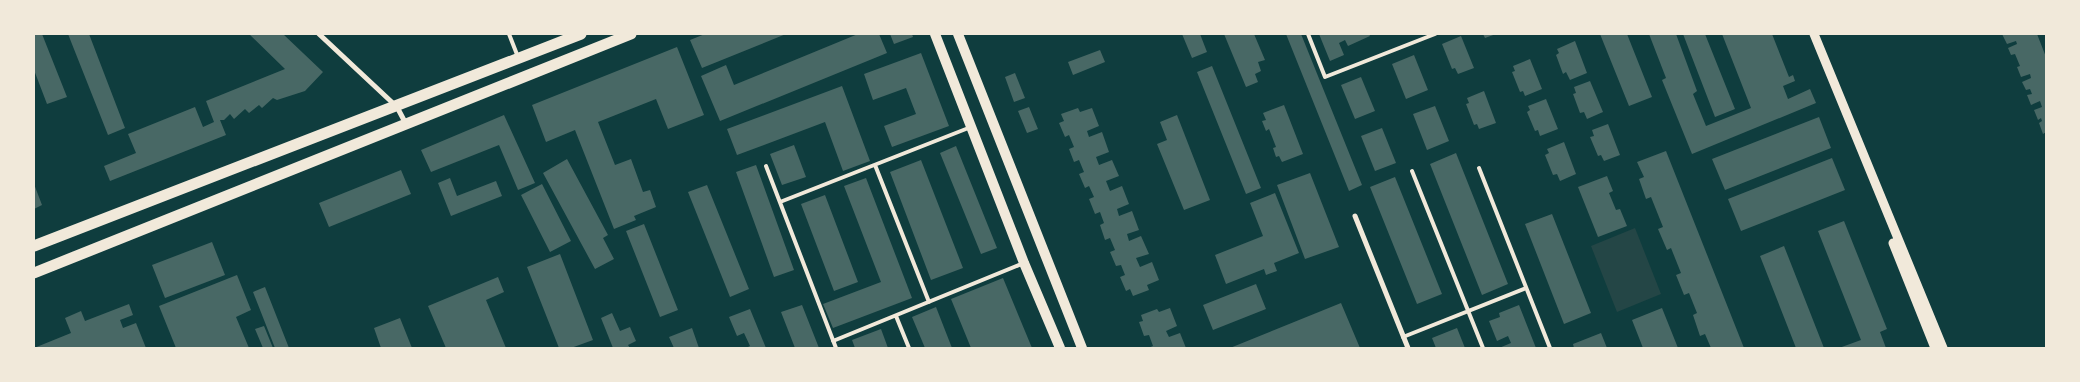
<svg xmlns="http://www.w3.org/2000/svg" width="2080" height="382" font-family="'Roboto Condensed',sans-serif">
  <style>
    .green { fill: #244646 }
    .building { fill: #486865 }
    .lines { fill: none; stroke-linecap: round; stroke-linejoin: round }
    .service { stroke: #f1e9da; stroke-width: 4 }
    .minor { stroke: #f1e9da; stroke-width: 5 }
    .tertiary { stroke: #f1e9da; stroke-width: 9 }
    .secondary { stroke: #f1e9da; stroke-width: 10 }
    .primary { stroke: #f1e9da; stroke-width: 11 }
  </style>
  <rect width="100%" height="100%" fill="#0f3d3e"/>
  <path class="green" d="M1635 228 1661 294 1617 312 1591 246Z"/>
  <path class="building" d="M34 34H42L67 97 47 104 34 70Z
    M68 34H89L125 128 108 135Z
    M249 34H283L323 72 305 91 277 100 273 98 262 108 259 105 249 113 245 109 234 119 230 114 224 120H220L226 135 110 181 104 166 136 153 128 134 195 107 203 127 214 122 206 101 285 69Z
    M705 34H786L702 68 690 40Z
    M858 34H879L887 53 720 121 701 76 726 65 734 85Z
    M890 34H912L913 37 894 44Z
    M1182 34H1200L1207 52 1192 58Z
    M1224 34H1254L1265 60 1258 62 1261 71 1255 74 1258 82 1246 87Z
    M1286 34H1301L1362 185 1349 191Z
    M1319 34H1369L1370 36 1348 46 1345 40 1339 43 1344 55 1330 61Z
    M1483 34H1496L1485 38Z
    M1600 34H1627L1652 97 1629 106Z
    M1649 34H1676L1697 91 1693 94 1706 126 1751 108 1722 34H1772L1789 77 1793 75 1795 81 1783 86 1788 99 1810 89 1816 103 1692 154 1662 80 1666 78Z
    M1683 34H1705L1735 109 1715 117Z
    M2002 34H2037L2046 57V132L2043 134 2039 123 2042 121 2041 118 2038 120 2034 110 2042 107 2040 101 2031 105 2027 95 2032 94 2030 89 2026 90 2022 82 2031 78 2030 74 2021 77 2017 67 2020 66 2015 54 2011 55 2008 48 2017 44 2016 41 2007 44Z
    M1461 36 1474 68 1458 74 1455 68 1452 69 1442 44Z
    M1575 41 1587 73 1570 80 1566 72 1563 74 1556 55 1559 53 1557 49Z
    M677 47 704 115 668 129 656 99 598 122 615 165 631 159 643 192 650 190 656 207 634 216 636 220 614 229 575 130 546 142 532 105Z
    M1100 50 1105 62 1073 75 1068 62Z
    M921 53 949 126 892 147 884 126 916 114 906 88 873 100 864 74Z
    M1414 55 1428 90 1406 99 1392 64Z
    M1530 59 1542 89 1525 96 1523 91 1520 92 1512 72 1515 71 1513 66Z
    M1212 66 1261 188 1246 194 1197 72Z
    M1015 73 1025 98 1014 102 1005 77Z
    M1361 77 1375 111 1355 119 1341 85Z
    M1590 81 1603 112 1587 119 1584 112 1580 113 1573 94 1576 93 1574 87Z
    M842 86 870 161 843 171 825 122 737 155 727 129Z
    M1484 91 1496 123 1479 129 1477 124 1474 125 1466 104 1469 103 1467 98Z
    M1546 99 1558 129 1540 136 1538 130 1535 131 1527 112 1530 110 1528 106Z
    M1284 105 1303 154 1282 162 1279 156 1276 157 1273 148 1276 147 1269 129 1266 131 1262 121 1266 120 1263 113Z
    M1435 106 1449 141 1427 150 1413 114Z
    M1029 107 1038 129 1027 133 1018 111Z
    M1078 108 1080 112 1092 108 1099 126 1087 131 1089 137 1102 132 1109 152 1096 157 1099 165 1112 160 1119 176 1106 181 1110 191 1122 186 1129 204 1117 209 1119 216 1132 211 1139 230 1127 234 1129 241 1141 236 1149 254 1136 258 1140 267 1152 262 1159 280 1147 285 1149 290 1133 296 1130 289 1126 291 1120 277 1125 275 1121 265 1116 266 1110 252 1115 250 1110 238 1105 240 1100 225 1104 223 1100 212 1095 214 1089 199 1094 197 1089 186 1085 188 1079 174 1084 172 1079 160 1074 162 1069 149 1074 147 1069 135 1065 137 1059 123 1064 121 1061 114Z
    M504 115 535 183 518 190 499 145 431 172 421 150Z
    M1177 115 1210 200 1184 210 1157 144 1167 140 1160 122Z
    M1819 117 1831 148 1725 190 1712 159Z
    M1608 124 1620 155 1604 161 1601 155 1598 156 1590 137 1594 136 1592 130Z
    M1382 128 1396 163 1375 171 1361 136Z
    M1564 142 1576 174 1560 181 1557 174 1553 175 1545 155 1549 153 1547 149Z
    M794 145 806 177 782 185 770 154Z
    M956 146 997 248 981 254 940 153Z
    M1666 151 1744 348H1711L1705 334 1700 336 1693 315 1697 313 1689 293 1684 295 1676 275 1681 273 1671 248 1667 250 1658 229 1663 227 1651 197 1646 199 1639 179 1644 177 1637 162Z
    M1456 153 1508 284 1482 295 1430 164Z
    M1832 158 1845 190 1741 231 1728 199Z
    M567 159 608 235 603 238 614 259 595 269 543 173Z
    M921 160 963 268 931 280 890 172Z
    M756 165 794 270 774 277 736 172Z
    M401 170 411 194 329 227 319 203Z
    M1310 173 1339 247 1305 259 1277 185Z
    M1607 176 1613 191 1609 193 1616 210 1620 209 1627 226 1598 237 1578 187Z
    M1395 177 1442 294 1417 304 1370 187Z
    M450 178 457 196 496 181 502 196 451 216 438 183Z
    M866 178 912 298 833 328 823 304 881 282 844 186Z
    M34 184 42 205 34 209Z
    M542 184 571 241 550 252 521 195Z
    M707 185 749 289 730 297 688 192Z
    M1275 193 1299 253 1274 263 1277 271 1266 275 1264 269 1226 284 1215 255 1263 236 1250 203Z
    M825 195 858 282 834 291 801 204Z
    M1552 214 1591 313 1564 324 1525 224Z
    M1844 221 1887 329 1880 332 1886 348H1839L1861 340 1818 231Z
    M644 224 678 310 660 317 626 231Z
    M212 242 225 275 165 298 152 265Z
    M1784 246 1824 348H1796L1760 256Z
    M560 254 593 340 571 348H559L527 267Z
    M237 275 251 310 236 317 249 348H176L159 306Z
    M498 277 504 292 486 300 506 348H446L428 306Z
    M1003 278 1032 348H971L951 299Z
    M1256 284 1266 309 1213 330 1203 305Z
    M265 287 289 348H275L253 292Z
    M1341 303 1360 348H1230Z
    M129 304 133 315 120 320 123 328 136 323 146 348H34L71 333 65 318 81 311 85 321Z
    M802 305 819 348H795L781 312Z
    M1519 305 1536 348H1499L1511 343 1508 336 1497 341 1489 321 1500 317 1499 313Z
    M936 307 952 348H925L912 317Z
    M1170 308 1177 326 1166 331 1169 337 1180 333 1186 348H1148L1153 346 1149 335 1144 336 1139 322 1143 321 1141 315 1157 309 1159 312Z
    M1662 308 1678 348H1643L1632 320Z
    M750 309 766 348H746L750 346 744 333 737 336 729 317Z
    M612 313 620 331 630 327 636 341 628 345 630 348H613L601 318Z
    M400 318 412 348H381L374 328Z
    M264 326 273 348H263L255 329Z
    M692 328 699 348H674L669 337Z
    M1457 328 1465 348H1436L1432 338Z
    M881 329 888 348H855L852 340Z
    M1601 333 1607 348H1574L1573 344Z"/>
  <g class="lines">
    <path class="service" d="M509 34 518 57
      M1308 34 1325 77 1435 34
      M875 165 929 302
      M766 166 836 348
      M1479 168 1550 348
      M1412 171 1483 348
      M780 202 971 127
      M896 316 909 348
      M1403 337 1526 288
      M833 341 1024 263"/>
    <path class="minor" d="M319 34 397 107 406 124
      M1355 216 1408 348"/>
    <path class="tertiary" d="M1814 34 1943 348
      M1893 243 1935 348"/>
    <path class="secondary" d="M935 34 1024 263 1060 348
      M958 34 1082 348"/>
    <path class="primary" d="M34 246 581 34
      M34 273 631 34"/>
  </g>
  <rect width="2080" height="382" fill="none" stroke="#f1e9da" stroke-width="70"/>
</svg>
